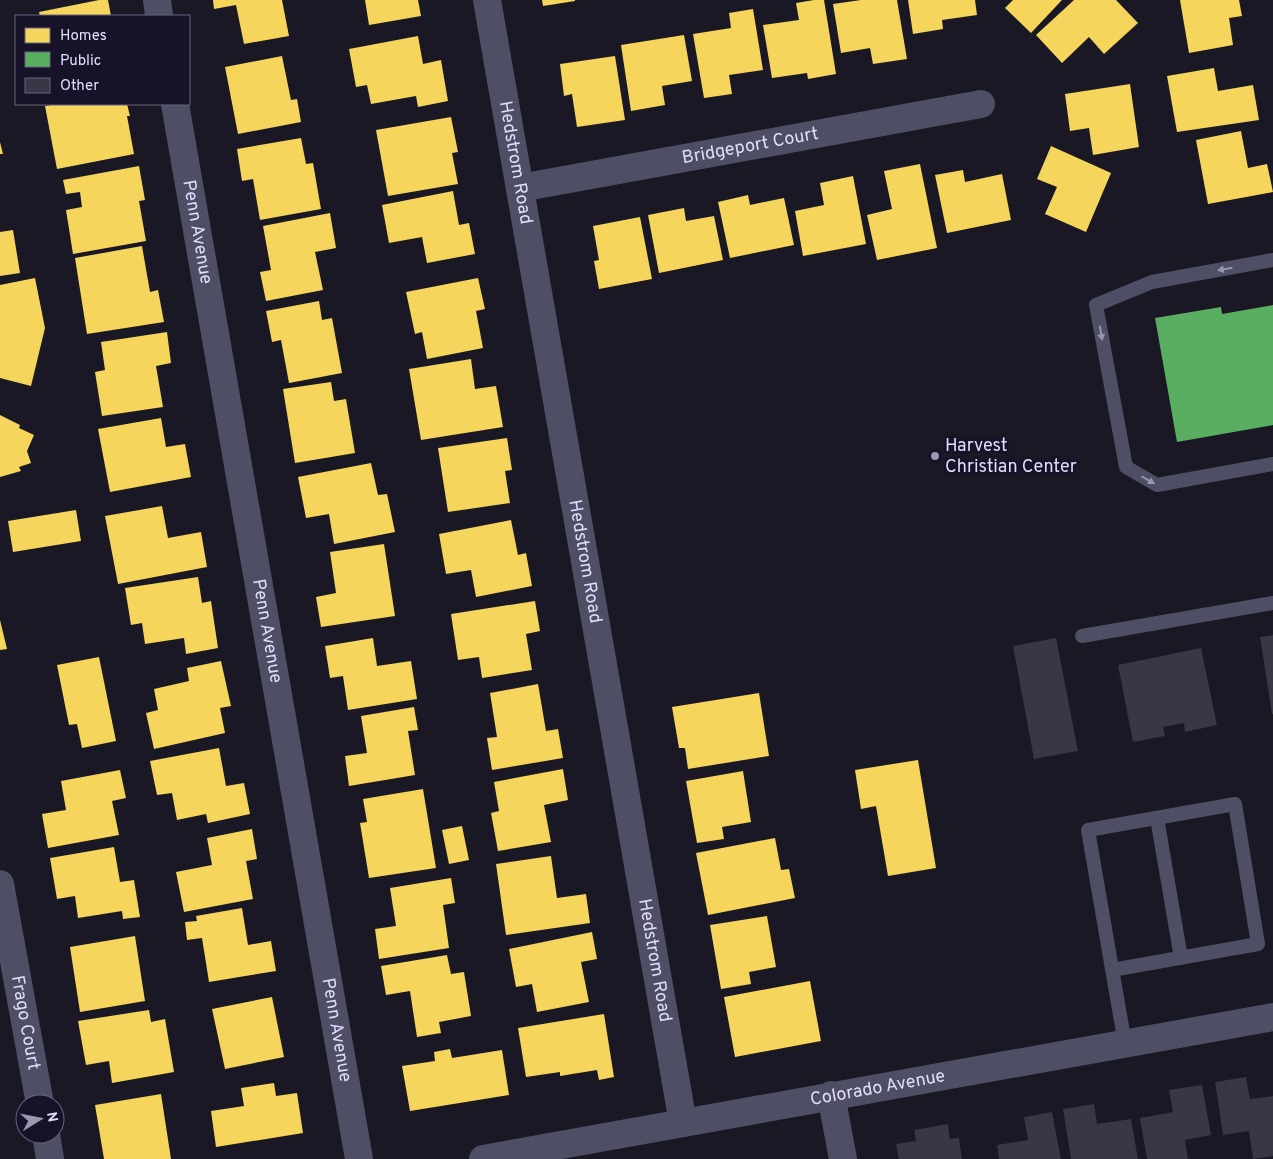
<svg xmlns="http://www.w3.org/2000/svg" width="1273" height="1159" font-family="Overpass,sans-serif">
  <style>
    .homes { fill: #f6d55c }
    .public { fill: #5aae61 }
    .building { fill: #393645 }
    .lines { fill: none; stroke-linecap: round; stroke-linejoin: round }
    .service { stroke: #4e4e64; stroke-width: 14 }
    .minor { stroke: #4e4e64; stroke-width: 28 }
    .oneway { fill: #9796b0 }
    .poi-dot { fill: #9b98b1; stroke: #161329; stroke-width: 2 }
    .labels { text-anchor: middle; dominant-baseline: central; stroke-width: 5; stroke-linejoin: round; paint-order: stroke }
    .street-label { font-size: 18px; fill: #e0ddfd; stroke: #161329 }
    .poi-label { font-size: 18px; fill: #e0ddfd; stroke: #161329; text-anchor: start }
  </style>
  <rect width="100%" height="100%" fill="#1a1824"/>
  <path class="homes" d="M99 0H108L111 16H40L39 12Z
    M213 0H282L289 36 244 44 236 5 214 9Z
    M365 0H418L421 16 369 25Z
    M542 0H575V1L543 6Z
    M814 0H824L836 74 808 79 807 73 772 78 763 25 799 20 796 3Z
    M861 0H897L907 59 873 64 870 48 841 53 833 4Z
    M908 0H975L977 15 942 20 943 29 913 34Z
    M1013 0H1062L1031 33 1005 8Z
    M1074 0H1116L1138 23 1104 54 1089 37 1062 63 1036 35Z
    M1180 0H1239L1242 16 1229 18 1233 45 1189 53Z
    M753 9 763 70 729 75 732 94 704 98 693 34 731 28 729 13Z
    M684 35 692 81 662 86 665 105 631 111 621 45Z
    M418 36 423 64 441 60 448 101 418 107 416 96 371 104 367 85 356 87 349 49Z
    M282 56 291 100 297 99 301 122 238 134 225 67Z
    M615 56 625 120 577 127 572 94 564 96 560 64Z
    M1214 68 1218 91 1253 85 1259 120 1177 132 1167 76Z
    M1130 84 1139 147 1093 155 1089 128 1070 131 1065 94Z
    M59 104H127L130 116H127L134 154 57 169 45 106Z
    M451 117 458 152 452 153 458 184 388 196 376 130Z
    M1241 131 1248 168 1267 164 1273 192 1208 204 1196 140Z
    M301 138 306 164 313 163 321 209 260 220 253 179 242 181 237 149Z
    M0 142 3 154H0Z
    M1051 146 1111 173 1086 232 1045 214 1057 187 1037 179Z
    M920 164 937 248 877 260 867 215 892 209 884 171Z
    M139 166 145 200 139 201 146 241 73 254 66 210 82 207 80 192 66 194 63 180Z
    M963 170 965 182 1002 174 1011 220 947 233 935 175Z
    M853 176 866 244 803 256 795 211 824 205 820 183Z
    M453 191 459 225 469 223 475 254 427 263 422 237 389 243 382 205Z
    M748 195 750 205 784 198 794 245 730 258 718 202Z
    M684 208 686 221 714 216 723 260 659 273 648 215Z
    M330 213 336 248 315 252 323 290 266 301 260 272 271 270 263 226Z
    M640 217 652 279 599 289 594 261 599 260 593 226Z
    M13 230 20 273 0 276V232Z
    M142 246 150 292 158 290 164 322 87 334 75 258Z
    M35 278 45 328 31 386 0 378V285Z
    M478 278 485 309 476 311 483 348 427 359 422 332 415 334 406 292Z
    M319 301 322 320 332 318 342 373 289 383 281 340 272 342 266 311Z
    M167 332 171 363 156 366 163 407 102 416 95 372 105 370 101 342Z
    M471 359 475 389 496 386 503 427 421 440 409 369Z
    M331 382 334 401 346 399 355 453 295 463 283 389Z
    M0 415 20 425 19 428 34 435 27 451 31 463 19 467 21 471 0 477Z
    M161 418 166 447 185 444 191 477 110 492 98 429Z
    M507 438 512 470 505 471 510 503 448 512 438 448Z
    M371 463 378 495 387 494 395 532 334 544 329 514 306 518 298 477Z
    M162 506 168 538 201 532 207 567 118 584 105 516Z
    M76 510 81 541 13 552 8 521Z
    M511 520 518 555 526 553 532 586 476 597 471 570 446 574 439 534Z
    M384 544 395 616 321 627 316 597 336 593 330 552Z
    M198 577 202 603 211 601 218 648 186 654 184 638 145 644 142 623 131 625 125 588Z
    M535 601 540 631 526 634 532 670 482 678 479 657 458 660 451 614Z
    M0 620 7 649 0 650Z
    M373 638 377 666 411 661 417 699 348 710 343 676 330 678 325 646Z
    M99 657 116 741 82 748 77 724 69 725 57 665Z
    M221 661 231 706 220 708 225 733 154 749 146 713 158 710 154 689 189 681 187 668Z
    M538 684 546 731 558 729 563 758 492 770 487 738 497 737 490 693Z
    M759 693 769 756 688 769 685 748H679L672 707Z
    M414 707 418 730 408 731 415 775 349 786 345 756 367 753 361 716Z
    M219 748 226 786 244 783 250 814 208 823 206 814 177 820 172 793 157 795 150 761Z
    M918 760 936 868 888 876 876 806 861 809 855 770Z
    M563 769 568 800 544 805 551 842 498 851 491 813 499 811 494 782Z
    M120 770 126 798 112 801 119 835 48 848 42 814 66 810 61 781Z
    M743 771 751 822 722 827 724 839 697 843 686 781Z
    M423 789 436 868 369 878 360 823 367 822 363 799Z
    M462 826 469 860 449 864 442 830Z
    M252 829 257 859 246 861 253 899 184 912 176 872 212 865 207 838Z
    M775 838 781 870 789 869 795 898 708 915 696 853Z
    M114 847 120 882 134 880 140 917 123 919 122 911 78 918 75 896 57 899 50 858Z
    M551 856 557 898 586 894 590 923 506 935 496 864Z
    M451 878 455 903 443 905 449 948 379 959 375 929 396 926 390 888Z
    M242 908 248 945 271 941 276 971 209 982 202 938 187 940 185 922 197 921 196 916Z
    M767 916 776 967 749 972 751 984 721 989 710 925Z
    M592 932 597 959 581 962 589 1002 537 1012 532 984 516 987 509 949Z
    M135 936 145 1001 80 1012 70 947Z
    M447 955 451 974 464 972 471 1016 439 1022 441 1033 417 1037 410 991 386 995 381 966Z
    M810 981 821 1041 735 1057 724 997Z
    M272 997 284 1057 225 1069 212 1009Z
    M149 1010 151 1022 165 1019 174 1072 112 1083 109 1061 86 1065 78 1021Z
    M604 1014 614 1077 599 1080 597 1070 560 1076V1072L526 1077 518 1028Z
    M450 1049 452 1058 502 1050 509 1095 410 1111 402 1066 435 1061 434 1052Z
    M274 1083 276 1096 297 1093 303 1133 216 1147 211 1111 244 1106 241 1088Z
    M161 1094 171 1159H104L95 1105Z"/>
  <path class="public" d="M1273 305V425L1177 442 1155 318 1221 307 1222 314Z"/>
  <path class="building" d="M1273 635V714H1272L1260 637Z
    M1056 638 1078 751 1034 759 1013 646Z
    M1201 648 1217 725 1185 732 1184 723 1163 727 1165 736 1133 742 1118 665Z
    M1246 1077 1250 1099 1273 1096V1156L1253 1159 1249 1131 1223 1135 1215 1082Z
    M1202 1085 1211 1135 1185 1140 1188 1159H1147L1140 1118 1173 1112 1169 1090Z
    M1094 1104 1097 1124 1131 1119 1138 1159H1071L1063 1109Z
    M1052 1112 1061 1159H999L997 1145 1028 1140 1024 1117Z
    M948 1124 950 1139 959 1138 962 1159H899L896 1144 916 1141 914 1130Z"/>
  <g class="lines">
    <path class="service" d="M1273 260 1152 282 1096 305 1126 467 1157 485 1273 464
      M1082 636 1273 603
      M1157 818 1181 958
      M1112 970 1258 944 1235 804 1088 830 1125 1044"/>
    <g class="minor">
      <path d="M157 0 159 16"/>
      <path id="s1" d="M487 0 683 1123"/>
      <path id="s2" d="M175 104 359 1159"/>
      <path id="s3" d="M520 188 981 104"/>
      <path id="s4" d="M0 884 40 1104"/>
      <path d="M831 1095 843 1159"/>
      <path d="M46 1134 50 1159"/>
      <path id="s5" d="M483 1159 1273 1017"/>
    </g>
  </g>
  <defs><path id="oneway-solid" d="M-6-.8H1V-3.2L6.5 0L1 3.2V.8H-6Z" transform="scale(1.25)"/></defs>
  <g class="oneway">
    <use href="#oneway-solid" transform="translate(1225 269) rotate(170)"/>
    <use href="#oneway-solid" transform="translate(1101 333) rotate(80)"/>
    <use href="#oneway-solid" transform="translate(1148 480) rotate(30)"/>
  </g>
  <circle class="poi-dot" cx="935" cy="456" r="5"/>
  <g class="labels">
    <g class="street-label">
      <text stroke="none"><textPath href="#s3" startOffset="234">Bridgeport Court</textPath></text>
      <text stroke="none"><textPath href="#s1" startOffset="165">Hedstrom Road</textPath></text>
      <text stroke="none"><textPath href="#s2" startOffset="130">Penn Avenue</textPath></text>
      <text stroke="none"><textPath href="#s1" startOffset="570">Hedstrom Road</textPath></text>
      <text stroke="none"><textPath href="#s2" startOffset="535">Penn Avenue</textPath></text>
      <text stroke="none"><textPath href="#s1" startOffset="975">Hedstrom Road</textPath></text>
      <text stroke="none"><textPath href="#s4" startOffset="141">Frago Court</textPath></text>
      <text stroke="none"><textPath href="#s2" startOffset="940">Penn Avenue</textPath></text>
      <text stroke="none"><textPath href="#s5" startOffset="401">Colorado Avenue</textPath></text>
    </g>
    <g class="poi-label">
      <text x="945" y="446">Harvest<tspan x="945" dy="21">Christian Center</tspan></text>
    </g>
  </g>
  <rect x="15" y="15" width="175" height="90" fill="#161329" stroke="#67647e"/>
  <rect x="25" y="28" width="25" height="15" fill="#f6d55c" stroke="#67647e"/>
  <text x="60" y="40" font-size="15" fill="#e0ddfd">Homes</text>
  <rect x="25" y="52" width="25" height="15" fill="#5aae61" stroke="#67647e"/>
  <text x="60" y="65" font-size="15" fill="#e0ddfd">Public</text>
  <rect x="25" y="78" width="25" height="15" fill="#393645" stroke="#67647e"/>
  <text x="60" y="90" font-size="15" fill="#e0ddfd">Other</text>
  <g transform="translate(40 1119) rotate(80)"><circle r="24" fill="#161329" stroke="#67647e"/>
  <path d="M0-4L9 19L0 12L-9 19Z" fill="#9b98b1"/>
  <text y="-8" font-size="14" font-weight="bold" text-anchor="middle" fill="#e0ddfd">N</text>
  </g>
</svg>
